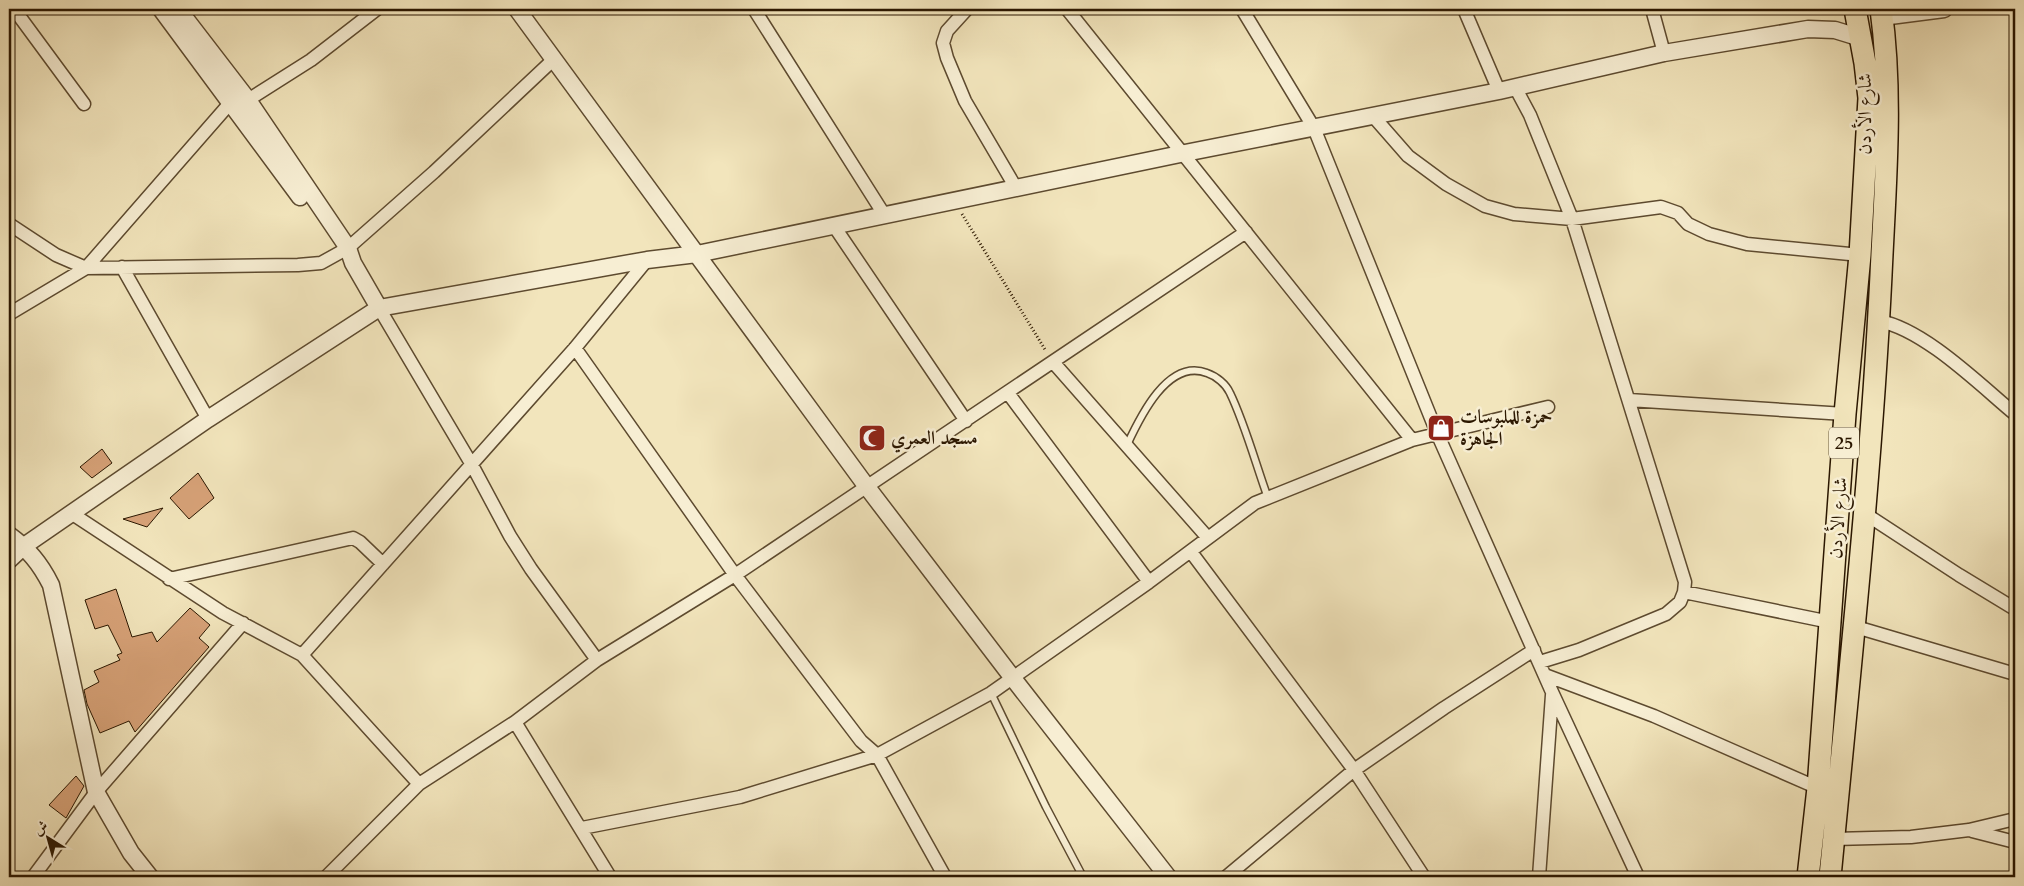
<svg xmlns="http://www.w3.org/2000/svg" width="2024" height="886" font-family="Cardo,Amiri,serif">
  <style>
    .building { fill: #d7a278; stroke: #2b1700 }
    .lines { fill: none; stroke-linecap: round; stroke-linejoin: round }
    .service-casing { stroke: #5d4a2f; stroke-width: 9 }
    .minor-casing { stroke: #5d4a2f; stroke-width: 15 }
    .tertiary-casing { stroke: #5d4a2f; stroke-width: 19 }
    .trunk-casing { stroke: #2b1700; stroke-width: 24 }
    .path { stroke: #2b1700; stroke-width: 3; stroke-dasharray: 1 2.5; stroke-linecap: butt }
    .service { stroke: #f7eed3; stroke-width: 6 }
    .minor { stroke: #f7eed3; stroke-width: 12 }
    .tertiary { stroke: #f7eed3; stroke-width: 16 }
    .trunk { stroke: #f2e5bc; stroke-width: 21 }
    .labels { text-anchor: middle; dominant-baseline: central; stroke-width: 5; stroke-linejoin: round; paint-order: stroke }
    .shield { fill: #f7eed3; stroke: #68583f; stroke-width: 1 }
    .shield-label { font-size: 18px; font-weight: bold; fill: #2b1700 }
    .street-label { font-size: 19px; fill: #2b1700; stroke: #f7eed3 }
    .poi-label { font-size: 19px; font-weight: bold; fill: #2b1700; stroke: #f7eed3; text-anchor: start }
  </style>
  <rect width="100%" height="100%" fill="#f2e5bc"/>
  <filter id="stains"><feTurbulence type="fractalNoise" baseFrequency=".004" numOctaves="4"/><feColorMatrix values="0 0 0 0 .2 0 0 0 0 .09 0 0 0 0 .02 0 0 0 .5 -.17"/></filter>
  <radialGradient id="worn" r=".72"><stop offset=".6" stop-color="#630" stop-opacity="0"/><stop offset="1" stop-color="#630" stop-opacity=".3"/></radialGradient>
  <path class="building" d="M102 449 112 463 92 478 80 467Z
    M198 473 214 498 189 519 170 498Z
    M163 508 147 527 123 519Z
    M116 589 132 637 152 632 157 642 190 608 210 625 199 638 209 647 135 732 129 721 100 733 87 704 84 690 99 682 94 671 120 660 117 655 122 653 108 625 95 629 85 600Z
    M76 776 84 786 66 818 49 805Z"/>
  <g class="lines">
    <g class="service-casing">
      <path id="service" d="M1127 445C1140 417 1168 358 1207 373 1216 376 1226 384 1230 393 1245 424 1256 465 1268 498
        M991 693 1046 807 1083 877"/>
    </g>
    <g class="minor-casing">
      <path id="minor" d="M14 9 84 104
        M754 9 885 216
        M967 9 947 31 943 43 947 58 965 101 1016 188
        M1067 9 1412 440
        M1242 9 1314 128 1437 433 1552 692 1638 877
        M1464 9 1499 91
        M1652 9 1664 53
        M1515 87 1530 115 1572 219 1685 582 1684 592 1680 602 1666 614 1579 650 1540 662
        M248 100 311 60 377 9
        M1373 116 1408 156 1446 184 1485 206 1514 214 1572 219 1661 207 1678 213 1688 224 1709 234 1747 244 1860 255
        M9 224 56 255 86 268 298 265 321 263 348 248 434 172 553 60
        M834 226 966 421
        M122 267 208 419
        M379 308 472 465 510 536 531 569 597 660
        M9 314 86 268 231 102
        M1879 321C1924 329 1980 385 2015 414
        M575 348 735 575 861 741 877 755 945 877
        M1053 362 1208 538
        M1008 393 1149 582
        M1629 400 1845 414
        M71 513 223 613 302 655 419 784
        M1864 513 1959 575 2015 609
        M1191 552 1354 770 1424 877
        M169 579 353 538 360 542 383 564
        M1684 592 1830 622
        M1856 627 2015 674
        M302 655 575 348 647 260
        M1545 675 1654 716 1818 788
        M515 722 610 877
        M582 828 740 797 877 755 991 693 1149 582 1255 503 1412 440 1548 407
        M1972 831 2015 842
        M1834 839 1911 837 1969 830 2015 819
        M33 877 96 792 243 623
        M326 877 419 784 515 722 597 660 735 575 1246 232
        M1226 877 1354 770 1444 708 1534 650
        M1539 877 1552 695"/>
    </g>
    <g class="tertiary-casing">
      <path id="tertiary" d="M161 9 300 197
        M178 9 248 100 348 248 353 263 379 308
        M517 9 867 487 1012 677 1168 877
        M1882 17 1944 9
        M9 535C28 549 40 563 51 585L96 792 131 853 150 877
        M9 560 24 546 208 419 379 308 647 260 697 254 1185 153 1499 91 1664 53 1808 29 1835 30 1861 38"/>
    </g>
    <g class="trunk-casing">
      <path id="trunk" d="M1808 877 1818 788 1845 414 1860 255 1869 98 1865 63 1855 9
        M1830 877C1849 677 1871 477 1881 275 1885 186 1893 97 1881 9"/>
    </g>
    <path class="path" d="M962 214 1046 351"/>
    <use href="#service" class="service"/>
    <use href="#minor" class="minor"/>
    <use href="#tertiary" class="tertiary"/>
    <use href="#trunk" class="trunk"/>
  </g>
  <defs>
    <g id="shop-square" transform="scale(1.4375)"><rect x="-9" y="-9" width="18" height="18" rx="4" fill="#8f2418" stroke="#f7eed3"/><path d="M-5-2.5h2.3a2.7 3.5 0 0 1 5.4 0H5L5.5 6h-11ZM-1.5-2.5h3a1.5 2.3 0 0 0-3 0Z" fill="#fff"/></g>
    <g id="mosque-square" transform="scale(1.4375)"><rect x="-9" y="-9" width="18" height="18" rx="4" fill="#8f2418" stroke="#f7eed3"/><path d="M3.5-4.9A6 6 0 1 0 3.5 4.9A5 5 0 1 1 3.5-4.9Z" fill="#fff"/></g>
  </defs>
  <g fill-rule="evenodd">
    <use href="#shop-square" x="1441" y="428"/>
    <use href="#mosque-square" x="872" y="438"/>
  </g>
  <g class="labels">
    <rect class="shield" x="1829" y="427.5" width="30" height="31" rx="4"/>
    <g class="shield-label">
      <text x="1844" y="443">25</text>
    </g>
    <g class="street-label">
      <text transform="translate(1865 114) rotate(-90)">شارع الأردن</text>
      <text transform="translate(1838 518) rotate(-86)">شارع الأردن</text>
    </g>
    <g class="poi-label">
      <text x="1460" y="417">حمزة للملبوسات<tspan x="1460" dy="22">الجاهزة</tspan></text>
      <text x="891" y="438">مسجد العمري</text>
    </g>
  </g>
  <rect width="2024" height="886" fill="none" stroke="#f2e5bc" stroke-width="30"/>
  <rect x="10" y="10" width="2004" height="866" fill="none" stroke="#2b1700" stroke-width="2.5"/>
  <rect x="15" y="15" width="1994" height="856" fill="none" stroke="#2b1700"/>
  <g transform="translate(48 838) rotate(323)" stroke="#f7eed3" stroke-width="4" paint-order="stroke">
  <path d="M0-4L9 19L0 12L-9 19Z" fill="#2b1700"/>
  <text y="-8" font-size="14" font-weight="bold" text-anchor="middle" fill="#2b1700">ش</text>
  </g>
  <rect width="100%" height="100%" filter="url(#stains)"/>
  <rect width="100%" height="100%" fill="url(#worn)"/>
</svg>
